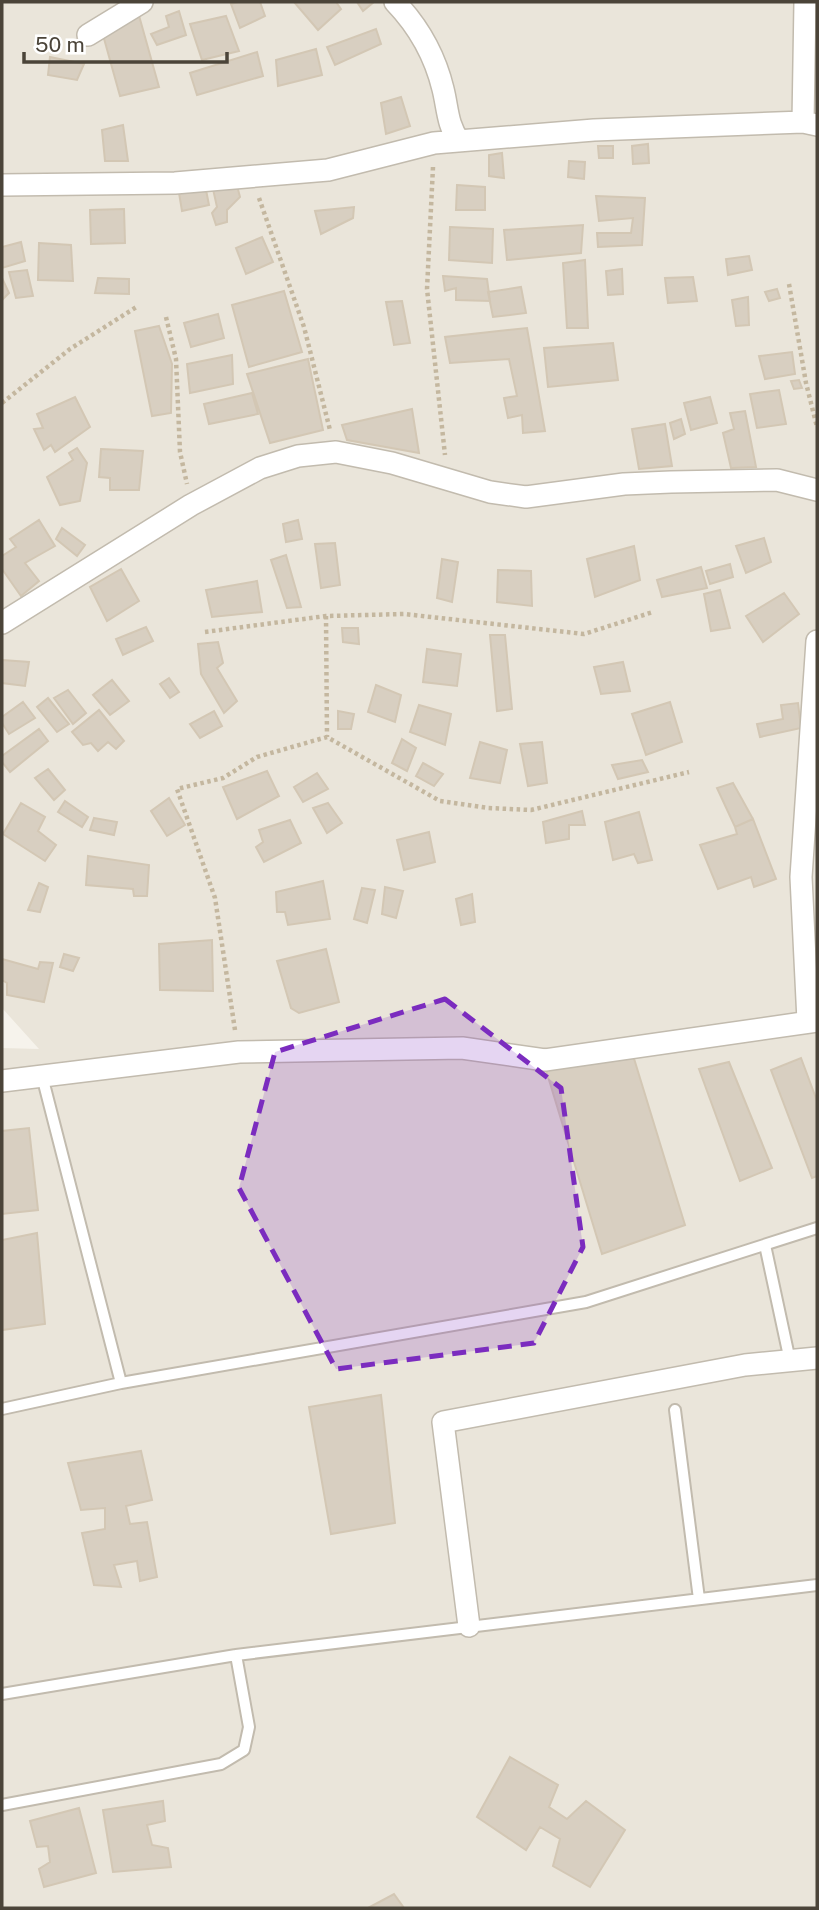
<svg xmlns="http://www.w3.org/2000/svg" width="819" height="1910" font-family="'Public Sans',sans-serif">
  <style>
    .residential { fill: #eae5da }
    .building { fill: #d8cfc1; stroke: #d3c7b4; stroke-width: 2 }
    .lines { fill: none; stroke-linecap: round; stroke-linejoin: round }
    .service-casing { stroke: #c2bbae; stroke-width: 14 }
    .minor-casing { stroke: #c2bbae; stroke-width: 24 }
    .path { stroke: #c4b79f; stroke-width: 4.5; stroke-dasharray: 3.5 3.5; stroke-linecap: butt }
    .service { stroke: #fff; stroke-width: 10 }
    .minor { stroke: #fff; stroke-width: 21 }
    .marked { fill: #7b2cbf; fill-opacity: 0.2; stroke: #7b2cbf; stroke-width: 5; stroke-dasharray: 14 9; stroke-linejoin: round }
  </style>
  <rect width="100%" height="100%" fill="#f6f3ec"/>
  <path class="residential" d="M2 2H817V1908H2V1048L39 1049 2 1008Z"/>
  <path class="building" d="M238 2H260L265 16 240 28 231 4Z
    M294 2H336L341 9 318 30Z
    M357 2H374L363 11Z
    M179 11 186 35 157 45 151 34 169 27 166 16Z
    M138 12 159 87 120 96 103 35Z
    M226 16 239 51 202 60 190 24Z
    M376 29 381 44 335 65 327 47Z
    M316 49 322 75 278 86 276 60Z
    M257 52 263 76 197 95 190 73Z
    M50 57 84 64 77 80 48 75Z
    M401 97 410 126 386 134 381 103Z
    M123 125 128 161H105L102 130Z
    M648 144 649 163 633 164 632 146Z
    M598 146H613V158H599Z
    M502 153 504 178 489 176V155Z
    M569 161 585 162 584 179 568 177Z
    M236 182 240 197 227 210V222L216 225 212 213 217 207 213 189Z
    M457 185 485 187V210H456Z
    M206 190 209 205 182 211 179 193Z
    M596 196 645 198 642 245 598 247 597 233H631L633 218 599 221Z
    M354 207 353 218 321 234 315 211Z
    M124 209 125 243 91 244 90 210Z
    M583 225 581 253 507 260 504 230Z
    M450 227 493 229 492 263 449 260Z
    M262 237 273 262 246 274 236 248Z
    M21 242 25 261 2 268V247Z
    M39 243 71 245 73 281 38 280Z
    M749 256 752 270 728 275 726 259Z
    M585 260 588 328H567L563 263Z
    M622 269 623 294 608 295 606 271Z
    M27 270 33 296 16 298 9 272Z
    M443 276 487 279 490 301 456 300V288L445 291Z
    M693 277 697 301 668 303 665 278Z
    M2 278 9 293 2 300Z
    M98 278 129 279V294L95 293Z
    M521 287 526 313 493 317 488 292Z
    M777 289 780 298 769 301 765 292Z
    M284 291 302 352 249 367 232 305Z
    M748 297 749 325 736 326 732 300Z
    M402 301 410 343 394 345 386 302Z
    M218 314 224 338 191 347 184 323Z
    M159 326 172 364 171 413 152 416 135 331Z
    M527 328 545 431 523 433 522 415 508 418 504 398 517 396 509 359 450 363 445 337Z
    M613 343 618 380 548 387 544 348Z
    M792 352 795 374 765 379 759 356Z
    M232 355 233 384 190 393 187 364Z
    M308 359 323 430 270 443 247 374Z
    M799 380 802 388 794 389 791 381Z
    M779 390 786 424 757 428 750 394Z
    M252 393 258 414 209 424 204 404Z
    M75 397 90 427 55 452 51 445 44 450 34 429 43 428 37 414Z
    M710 397 717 423 691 430 684 403Z
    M412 409 419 453 347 440 342 425Z
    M745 411 756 467 731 468 723 433 734 429 730 413Z
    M681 419 685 434 674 439 670 423Z
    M665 424 672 466 639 469 632 429Z
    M77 448 87 463 80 501 60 505 47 477 73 460 69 453Z
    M101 449 143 451 139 490H110V478L99 477Z
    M39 520 55 546 25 563 39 581 21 596 2 569V556L16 547 10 539Z
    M298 520 302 539 286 542 283 524Z
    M62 528 85 545 77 556 56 539Z
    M764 538 771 562 746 573 736 546Z
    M335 543 340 585 321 588 315 544Z
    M634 546 640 580 595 597 587 559Z
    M286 555 301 607 287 608 271 560Z
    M442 559 458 562 452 602 437 598Z
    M730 564 733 577 710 584 706 571Z
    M701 567 707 588 662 597 657 580Z
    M121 569 139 601 107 621 90 587Z
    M498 570 531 571 532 606 497 602Z
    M257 581 262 612 212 617 206 590Z
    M720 590 730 628 711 631 704 594Z
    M784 593 799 614 763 642 746 616Z
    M146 627 153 641 123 655 116 639Z
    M342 628H358L359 644 343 642Z
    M490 635H505L512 709 497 711Z
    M218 642 223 663 217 668 237 701 224 713 201 674 198 644Z
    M427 649 461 654 457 686 423 682Z
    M2 660 29 662 25 686 2 683Z
    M623 662 630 691 601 694 594 667Z
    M169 678 179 692 170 698 160 684Z
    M112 680 129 701 110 715 93 695Z
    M376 685 401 695 395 722 368 712Z
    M68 690 86 713 73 724 54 698Z
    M48 698 69 724 57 732 37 707Z
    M23 702 35 718 9 734 2 723V717Z
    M670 702 682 742 646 755 632 714Z
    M798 703 801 728 760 737 757 724 783 719 781 705Z
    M419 705 451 714 445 745 410 732Z
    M99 710 124 741 116 749 108 742 98 751 91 743 83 745 72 732Z
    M214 711 222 726 200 738 190 724Z
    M338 711 354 714 351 729H338Z
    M39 729 48 741 10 772 2 762V756Z
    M402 739 416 748 407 771 392 763Z
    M480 742 507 750 500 783 470 778Z
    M542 742 547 783 528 786 520 744Z
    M642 760 648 772 618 779 612 765Z
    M423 763 443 774 434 786 416 776Z
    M48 769 65 790 54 800 35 778Z
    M267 771 279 796 237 819 223 787Z
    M317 773 328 789 303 802 294 787Z
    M733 783 753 819 735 827 717 788Z
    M169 798 185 825 167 836 151 811Z
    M65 801 88 817 82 827 58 812Z
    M21 803 45 817 38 831 56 845 45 861 3 834Z
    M328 803 342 823 327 833 313 808Z
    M582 811 585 825H569V839L546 843 543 822Z
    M639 812 652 860 638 863 634 854 613 860 605 822Z
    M94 818 117 822 114 835 90 830Z
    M753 819 776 879 754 887 751 877 718 889 700 845 737 834 735 827Z
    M290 820 301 843 264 862 256 847 263 842 259 830Z
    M429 832 435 862 404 870 397 840Z
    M88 856 149 865 147 896H134L133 889 86 885Z
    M323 881 330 919 288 925 285 912H277L276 892Z
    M39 883 48 887 40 912 28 910Z
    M385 887 403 891 396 918 382 914Z
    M362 888 375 890 367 923 354 919Z
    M472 894 475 922 461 925 456 899Z
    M212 940 213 991 160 990 159 944Z
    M326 949 339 1002 299 1013 291 1008 277 961Z
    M64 954 79 958 73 971 60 967Z
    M2 959 38 969 40 962 53 963 44 1002 7 995V983L2 980Z
    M632 1052 685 1225 602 1254 546 1070Z
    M801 1058 817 1101V1176L812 1178 771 1070Z
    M729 1062 772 1168 740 1181 699 1069Z
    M29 1128 38 1210 2 1214V1131Z
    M37 1233 45 1324 2 1330V1240Z
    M381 1395 395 1523 331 1534 309 1407Z
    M141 1451 152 1500 126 1506 130 1524 147 1522 157 1577 140 1581 137 1561 114 1565 121 1587 94 1585 82 1533 105 1529V1508L81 1510 68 1463Z
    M510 1757 558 1785 549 1807 567 1819 586 1801 625 1830 590 1887 553 1866 560 1839 540 1827 526 1850 477 1817Z
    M163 1801 165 1821 147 1825 152 1845 168 1848 171 1867 113 1872 103 1810Z
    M79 1808 96 1873 44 1887 39 1869 50 1862 48 1846 37 1847 30 1821Z
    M394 1894 404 1908H368Z"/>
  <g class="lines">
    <g class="service-casing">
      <path id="service" d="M42 1076 121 1383
        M765 1245 790 1361
        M2 1409 121 1383 586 1302 817 1228
        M675 1410 699 1599
        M2 1694 236 1655 817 1585
        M2 1805 221 1764 244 1750 249 1727 236 1655"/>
    </g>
    <g class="minor-casing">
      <path id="minor" d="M395 2C418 26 435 56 443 89 448 109 447 124 459 141
        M88 35 142 2
        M803 122 805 2
        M2 185 175 183 328 170 434 143 594 130 803 122 817 125
        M2 623 191 505 260 468 298 456 336 452 392 463 490 492 526 497 624 484 671 482 777 480 817 490
        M808 1021 801 877 817 641
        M2 1081 239 1052 462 1048 545 1060 817 1021
        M469 1626 443 1422 745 1365 817 1358"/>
    </g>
    <path class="path" d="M433 167 427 289 445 455
      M259 198 304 327 330 430
      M789 284 806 383 817 427
      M166 317 176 359 180 452 187 484
      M2 403 70 349 138 306
      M326 616 327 737
      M205 632 326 616 404 614 584 634 653 612
      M235 1030 215 898 177 789 223 778 257 757 327 737 440 801 488 808 531 810 689 772"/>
    <use href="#service" class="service"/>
    <use href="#minor" class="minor"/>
  </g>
  <path class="marked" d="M445 999 561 1088 583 1247 534 1343 336 1369 239 1188 275 1052Z"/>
  <rect width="819" height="1910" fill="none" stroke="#4b4439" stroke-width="7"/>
  <path d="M24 52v10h203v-10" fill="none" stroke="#4b4439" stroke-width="3.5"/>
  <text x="35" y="52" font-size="21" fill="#4b4439" stroke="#ffffff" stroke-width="5" paint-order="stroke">50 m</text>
</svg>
